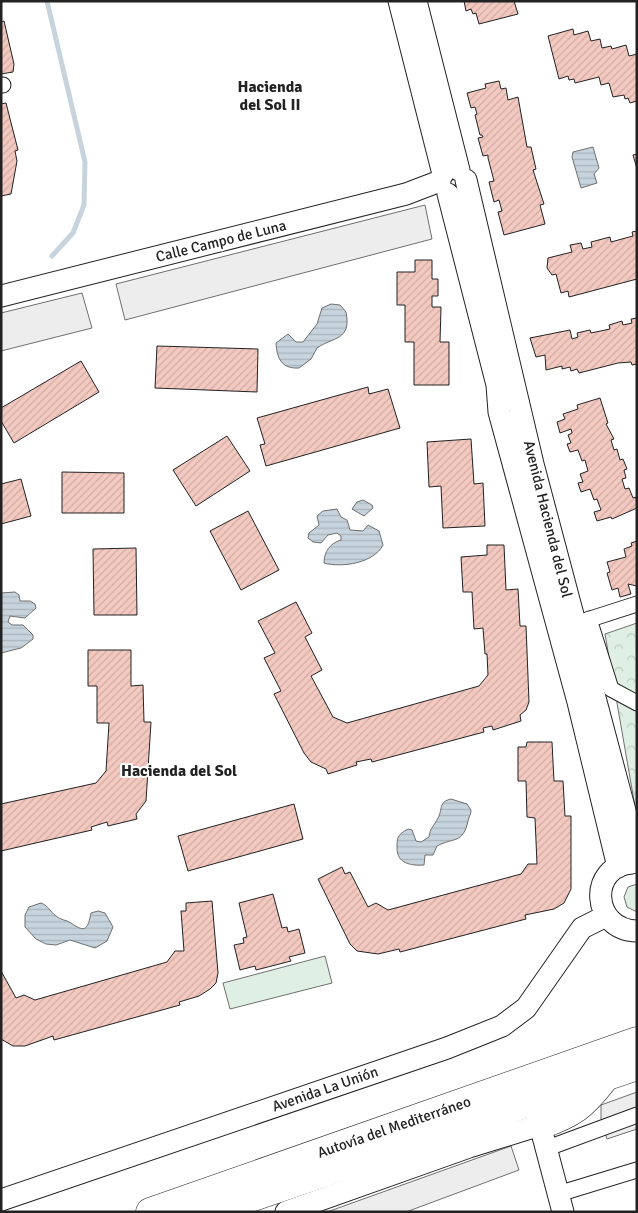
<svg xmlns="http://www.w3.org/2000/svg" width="638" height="1213" font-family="Signika,sans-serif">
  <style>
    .green { fill: #e0efe3; stroke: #6f6f6f }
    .forest { fill: url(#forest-crowns); stroke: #6f6f6f }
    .parking { fill: #ededed; stroke: #6f6f6f }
    .water { fill: url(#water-rules); stroke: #6f6f6f }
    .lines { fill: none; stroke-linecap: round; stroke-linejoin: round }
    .stream { stroke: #c7d3dd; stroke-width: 5 }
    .building { fill: url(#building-hatch); stroke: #222 }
    .street-casing { stroke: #222; stroke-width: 17 }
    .secondary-casing { stroke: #222; stroke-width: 23 }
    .highway-casing { stroke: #222; stroke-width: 29 }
    .street { stroke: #fff; stroke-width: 15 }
    .secondary { stroke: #fff; stroke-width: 21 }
    .highway { stroke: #fff; stroke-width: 28 }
    .labels { text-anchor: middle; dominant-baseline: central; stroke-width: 4; stroke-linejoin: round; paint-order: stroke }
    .street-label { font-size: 15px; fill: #222; stroke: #fff }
    .neighbourhood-label { font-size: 16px; font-weight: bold; fill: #222; stroke: #fff }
  </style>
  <defs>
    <pattern id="forest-crowns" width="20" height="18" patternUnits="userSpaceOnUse" patternTransform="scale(1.25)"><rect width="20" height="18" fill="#e0efe3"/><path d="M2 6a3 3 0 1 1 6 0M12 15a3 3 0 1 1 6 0" fill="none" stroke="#c0cdc2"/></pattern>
    <pattern id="water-rules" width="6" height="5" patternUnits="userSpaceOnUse" patternTransform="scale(1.25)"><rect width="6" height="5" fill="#c7d3dd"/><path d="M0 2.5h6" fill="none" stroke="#abb5bd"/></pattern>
    <pattern id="building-hatch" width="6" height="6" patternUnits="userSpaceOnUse" patternTransform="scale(1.25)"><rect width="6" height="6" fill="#f3c9c0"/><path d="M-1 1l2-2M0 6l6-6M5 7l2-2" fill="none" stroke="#d0aca5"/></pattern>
  </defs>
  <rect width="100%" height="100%" fill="#fff"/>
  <path class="green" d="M637 884V912L627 907 624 897 628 887Z
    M325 956 332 983 230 1009 223 983Z"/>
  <path class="forest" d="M637 623V818L605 634Z"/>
  <path class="parking" d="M425 205 432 239 125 320 116 284Z
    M82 293 92 328 1 351V313Z
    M637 1092V1129L607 1139 601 1119V1105Z
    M511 1146 519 1170 406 1212H327Z"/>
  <path class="water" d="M593 147 599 168 594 174 597 183 581 188 572 157 573 152Z
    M331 304 340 305 346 312C352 341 332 337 317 348L311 359 299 368C281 369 277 358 276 343L288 334 296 342H303L317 324 322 308Z
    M363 500 372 505 373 508 364 516 352 509 357 502Z
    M337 509 341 517 347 520 350 530 363 531 368 525 379 531 383 545C374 563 342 568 324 563 324 552 330 543 341 540V536L337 533 328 535 321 543 313 542 308 538 309 533 319 525 317 516 323 511Z
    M15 592 19 595 20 601H30L35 604 36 608 25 618 10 616 8 622 12 625H23L33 635V639L21 648 1 653V593Z
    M451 799 467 804 471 810C471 815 469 816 468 821 463 844 454 837 437 846L433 855H425L424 865C410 866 397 863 397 848 397 838 397 835 408 829L412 830 416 841 421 842 429 837C430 828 434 826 438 818 443 809 438 802 451 799Z
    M41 903C49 906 50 912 56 916 60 920 67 920 71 923 86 934 88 928 91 913L98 911 105 913 113 927 107 941 95 948 70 940 56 945 46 944 36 939 25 927V915L29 907Z"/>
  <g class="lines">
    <path class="stream" d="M47 1 85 162 84 205 73 233 52 256"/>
  </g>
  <path class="building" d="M464 1H514L518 14 479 24 476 13 473 14 471 9 466 11Z
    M4 21 14 64 13 72 1 74V22Z
    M573 29 574 35 588 31 591 41 600 39 602 48 611 46 612 49 626 45 629 56 637 54V101L630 103 628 98 625 99 624 95 613 97 609 83 601 85 599 77 575 83 574 79 569 80 568 76 559 79 548 36Z
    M499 81 501 89 506 88 508 100 518 97 527 147H531L536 169 533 170 544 204 540 205 545 224 504 235 498 212 502 211 499 200 494 202 489 182 494 181 488 158V155L483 156 478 138 483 137 482 135H480L475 115 477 114 475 107 471 108 467 93 486 88 485 84Z
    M6 103 18 150 15 151 17 161 11 194 1 196V104Z
    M637 154V169L633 155Z
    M637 231V279L569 297 568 291 561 293 556 274 552 275 547 268 548 258 572 252 570 245 581 243 583 249 592 247 591 242 610 237 611 242 633 236 632 232Z
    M415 260H432V279H438V296H432V307H441L440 342H449V385H414V342H405V305H397V272H415Z
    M637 318V364L632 365 631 362 618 363 579 373 577 369 571 371 570 367 562 369V366L546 370 545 355 536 357 530 338 570 330 572 339 578 337 577 333 590 330 591 333 610 329 609 325 622 321 623 325 632 323 631 319Z
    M157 346 258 349 257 392 155 388Z
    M81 361 99 392 14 443 1 421V408Z
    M368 387 369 394 388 389 400 428 266 466 260 445 265 444 257 418Z
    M600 398 608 423 606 424 614 439 611 440 614 450 617 449 620 460 623 459 627 469 624 470 626 478 622 479 625 489 629 488 633 498 636 497 637 508 612 519 611 517 597 521 594 512 601 510 597 499 594 500 590 489 581 492 578 483 583 482 580 474 588 471 585 460 582 461 578 450 570 452 567 444 571 443 568 435 572 433 571 429 560 433 557 422 565 419 563 414 578 409 577 405Z
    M227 436 250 471 196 506 173 470Z
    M471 439 474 484 483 483 485 526 443 528 441 486 429 487 427 442Z
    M62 472 124 473V513H62Z
    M21 479 31 516 1 524V484Z
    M248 511 279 570 241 590 210 531Z
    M637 541V586L628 584 631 594 620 597 618 588 612 590 607 573 610 572 607 562 626 557 624 549 632 546 631 543Z
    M487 545H504L506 590 518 589 520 626H526L529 702 526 710 520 715 521 721 493 730 492 726 483 728 484 732 372 762 371 759 356 762 357 765 328 774 326 769 311 762 304 753 274 694 281 691 264 658 275 653 258 621 296 602 312 633 305 637 322 670 311 676 333 717 347 723 479 686 488 675 487 654H485L483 628 474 629 472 592H463L461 557 487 555Z
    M136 548 137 615H94L93 549Z
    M88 650H131V686L143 685 144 722H151L146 801 136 814 137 819 108 826 107 822 91 827 92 830 1 851V804L96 783 106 771 109 723H97V686H88Z
    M527 742H552L554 781H563L565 816H571V889L564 903 554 909 525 915 526 919 400 952 399 949 378 954 357 951 350 944 318 879 342 867 345 874 350 872 368 907 376 903 388 910 521 874 528 864H537L535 818 527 817 526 781H518V747H526Z
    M294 804 303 839 188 871 178 836Z
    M273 894 282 928 287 927 288 932 299 929 305 953 289 957 291 961 256 970 255 966 240 970 234 945 244 943 243 938 247 937 239 903Z
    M212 901 218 973 216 983 210 989 199 996 179 1002 180 1005 54 1040 53 1036 25 1046H13L1 1039V971L16 998 24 995 35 1000 167 962 175 951H184L181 911H186V903Z"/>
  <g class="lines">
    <g class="street-casing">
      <path id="street" d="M1 85H3
        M589 619 611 689 637 703
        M581 622 637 604
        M545 1149 637 1115
        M558 1194 637 1170"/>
    </g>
    <g class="secondary-casing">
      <path id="secondary" d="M399 1 443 174
        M416 1 459 170
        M466 180 533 464 637 856
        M448 194 497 385 499 412 578 702 618 867
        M1 296 406 194 440 181
        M632 863C588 866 591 930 637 931
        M1 1200 447 1048 502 1026 526 1008 582 928 606 916
        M286 1212 469 1147 540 1125 563 1212"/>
    </g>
    <g class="highway-casing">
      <path id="highway" d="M540 1125C573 1114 583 1106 604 1079
        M150 1212 637 1041
        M209 1212 637 1066"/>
    </g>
    <use href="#street" class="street"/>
    <use href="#secondary" class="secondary"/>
    <use href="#highway" class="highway"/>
  </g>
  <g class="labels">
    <g class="street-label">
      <text transform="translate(221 241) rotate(-14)">Calle Campo de Luna</text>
      <text transform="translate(548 519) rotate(76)">Avenida Hacienda del Sol</text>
      <text transform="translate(325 1089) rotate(-19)">Avenida La Unión</text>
      <text transform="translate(394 1127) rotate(-19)">Autovía del Mediterráneo</text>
    </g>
    <g class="neighbourhood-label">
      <text x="270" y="87">Hacienda<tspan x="270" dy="18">del Sol II</tspan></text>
      <text x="179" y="771">Hacienda del Sol</text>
    </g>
  </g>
  <rect width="638" height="1213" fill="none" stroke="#222222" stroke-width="5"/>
</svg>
